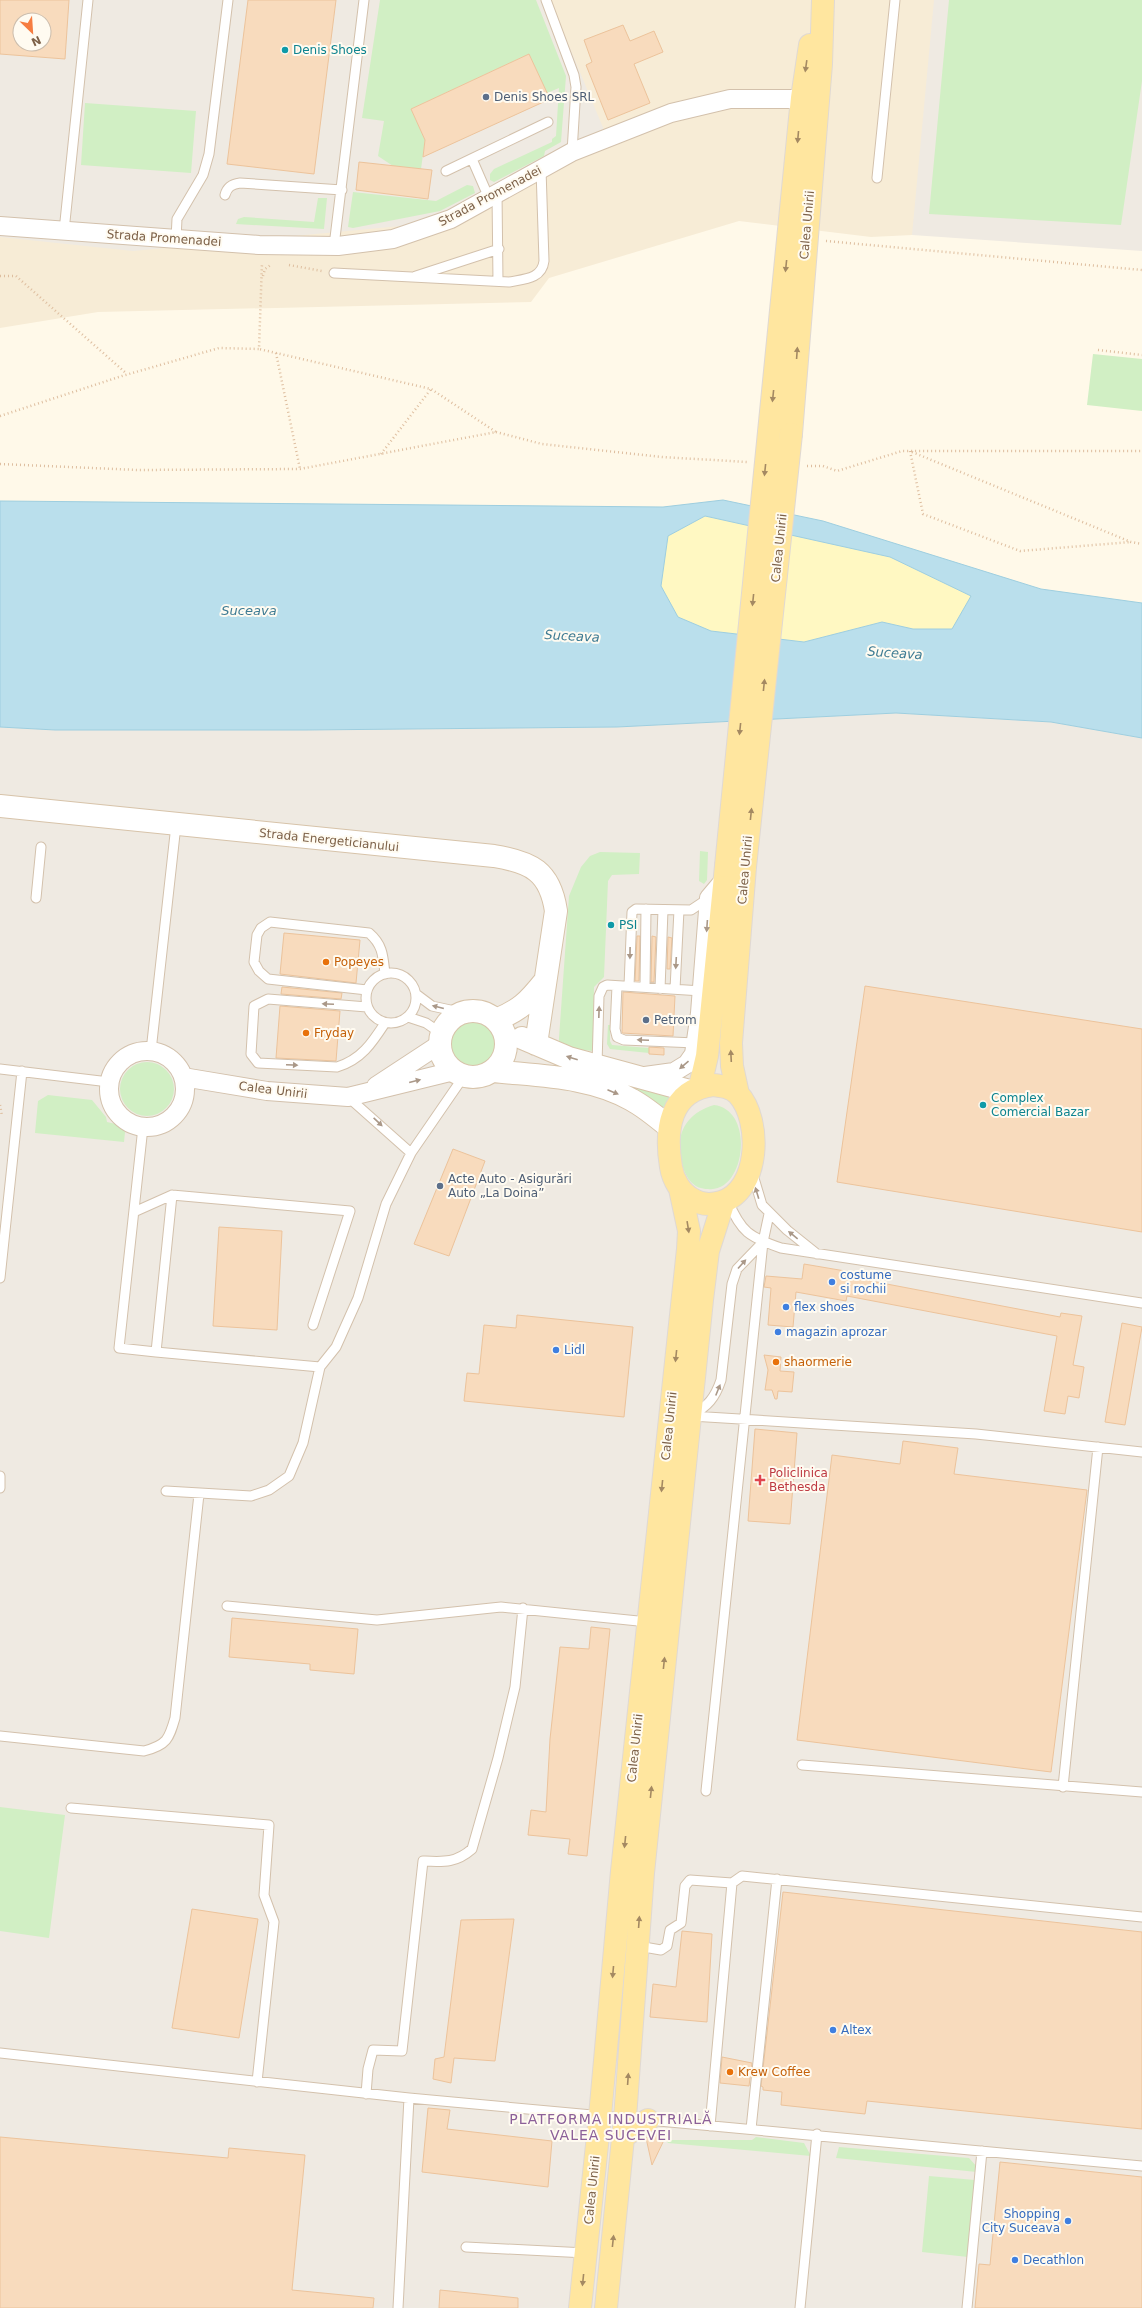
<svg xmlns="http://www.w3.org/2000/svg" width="1142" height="2308" font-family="'DejaVu Sans',sans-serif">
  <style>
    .residential { fill: #f7ecd6; fill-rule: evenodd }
    .industrial { fill: #efeae2; fill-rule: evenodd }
    .green { fill: #d1efc4 }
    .sand { fill: #fff8c2 }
    .water { fill: #badfec; stroke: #9ecedf; fill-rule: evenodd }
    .building { fill: #f8dbbd; stroke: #ecc39b; fill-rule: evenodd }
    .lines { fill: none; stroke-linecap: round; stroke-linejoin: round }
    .lane-casing { stroke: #d3c1ac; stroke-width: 11 }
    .street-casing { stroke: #d3c1ac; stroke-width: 20 }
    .secondary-casing { stroke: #d7c3a9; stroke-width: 24 }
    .primary-casing { stroke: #e0d9d3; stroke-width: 24 }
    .path { stroke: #debe9f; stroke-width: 2.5; stroke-dasharray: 1 3; stroke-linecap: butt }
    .lane { stroke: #fff; stroke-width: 9 }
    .street { stroke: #fff; stroke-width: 18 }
    .secondary { stroke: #fff; stroke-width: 22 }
    .primary { stroke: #ffe69f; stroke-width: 22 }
    .primary-bridge-casing { stroke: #e0d9d3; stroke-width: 24; stroke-linecap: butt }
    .primary-bridge { stroke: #ffe69f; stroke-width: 22 }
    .oneway { fill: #a48962 }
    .oneway2 { fill: #aa9888 }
    .culture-dot { fill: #0f9aa8; stroke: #fffbf1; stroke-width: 1.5 }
    .service-dot { fill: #5c6f8a; stroke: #fffbf1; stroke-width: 1.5 }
    .food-dot { fill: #e8710a; stroke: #fffbf1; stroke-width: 1.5 }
    .shop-dot { fill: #3f7fe0; stroke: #fffbf1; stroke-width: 1.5 }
    .health-dot { fill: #e0444e; stroke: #fffbf1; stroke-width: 1.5 }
    .labels { text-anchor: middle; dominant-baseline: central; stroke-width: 4; stroke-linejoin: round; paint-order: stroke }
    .culture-label { font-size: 12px; fill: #0d838f; stroke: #fffbf1; text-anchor: start }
    .service-label { font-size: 12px; fill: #4e5e75; stroke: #fffbf1; text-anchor: start }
    .street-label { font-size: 12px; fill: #7d6148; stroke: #fffbf1 }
    .food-label { font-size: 12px; fill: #c56008; stroke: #fffbf1; text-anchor: start }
    .shop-label { font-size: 12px; fill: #366cbe; stroke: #fffbf1; text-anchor: start }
    .health-label { font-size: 12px; fill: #be3a42; stroke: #fffbf1; text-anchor: start }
    .water-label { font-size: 13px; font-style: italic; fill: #3e7b93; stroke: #fffbf1 }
    .quarter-label { font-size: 14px; letter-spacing: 1px; fill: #8c6099; stroke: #fffbf1 }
  </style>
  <rect width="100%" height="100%" fill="#fff9e9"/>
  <path class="residential" d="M0 0H939L929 214 912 235 871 237 739 221 549 278 531 302 98 312 0 328ZM20 20H44V44H20Z"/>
  <path class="industrial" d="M0 0H550L604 130 465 220 133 251 0 237ZM20 20H44V44H20Z
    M934 0H1142V251L912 235Z
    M896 713 1051 722 1142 738V2308H0V727L55 730H306L617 727Z"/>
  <path class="green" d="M380 0H536L566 76 561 142 545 151 544 156 494 182 490 180V174L494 169 552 142V139L556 136 559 88 547 93 529 54 411 109 425 140 421 169 393 166 378 156 384 121 362 118Z
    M949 0H1142V81L1121 225 929 214Z
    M85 103 196 111 191 173 81 165Z
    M467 185 473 186 475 193 440 211 353 228 348 227 353 192 436 201Z
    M318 198H327L324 229 236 224 238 219 244 217 314 222Z
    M1093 354 1142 359V411L1087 405Z
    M700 851 708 852 707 880 704 884 699 881Z
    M600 852 640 853 639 874 612 875 608 881 604 977 594 987 593 1051 565 1048 559 1043V1038L569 896 581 867 590 856Z
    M442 1044a31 31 0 1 1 62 0a31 31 0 1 1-62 0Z
    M608 1025H610V1041L612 1045 649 1048V1053L610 1049 607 1044Z
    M120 1089a27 27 0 1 1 54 0a27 27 0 1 1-54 0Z
    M625 1084 678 1093 665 1114 659 1104Z
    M48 1095 92 1100 106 1117 107 1122 120 1125 125 1132 124 1142 35 1133 38 1101Z
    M714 1105C756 1110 745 1194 708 1189 701 1189 696 1187 691 1182 684 1174 682 1165 680 1154 677 1129 690 1112 714 1105Z
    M0 1807 65 1815 49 1938 0 1931Z
    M756 2137 804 2143 811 2156 668 2143 666 2140H752Z
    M839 2147 969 2158 978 2168 977 2172 836 2158Z
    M929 2176 975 2180 968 2257 922 2252Z"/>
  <path class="sand" d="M705 516 890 557 971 596 952 630 913 629 882 622 804 642 711 631 678 617 661 586 668 536Z"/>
  <path class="water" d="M723 500 823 521 1041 589 1142 603V738L1051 722 896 713 617 727 306 730H55L0 727V501L663 507ZM705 516 890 557 971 596 952 629H913L882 622 804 642 711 631 678 617 661 586 668 536Z"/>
  <path class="building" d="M0 0H69L65 59 0 54ZM20 20H44V44H20Z
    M248 0H336L314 174 227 164Z
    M623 25 630 41 654 31 663 52 634 64 650 103 608 120 586 65 592 62 584 40Z
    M529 54 550 99 423 157 425 140 411 109Z
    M359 162 432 170 428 199 356 190Z
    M284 933 360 940 356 983 280 974Z
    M637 936H640L639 981H635Z
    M652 936 656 937 654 982H651Z
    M668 937 672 938 670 969H667Z
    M865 986 1142 1029V1232L837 1182Z
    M282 987 342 993 341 999 281 994Z
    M623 992 675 996 673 1036 622 1033Z
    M280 1006 340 1011 336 1061 276 1058Z
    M649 1047 664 1048V1055L649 1054Z
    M453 1149 485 1161 449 1256 414 1244Z
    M219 1227 282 1231 277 1330 213 1326Z
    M804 1264 851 1272 850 1277 1060 1317 1061 1313 1082 1316 1073 1365 1084 1367 1079 1398 1068 1396 1065 1414 1044 1411 1057 1336 847 1296 846 1301 796 1292 793 1327 768 1325 771 1288 764 1287 766 1276 802 1279Z
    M517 1315 633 1327 624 1417 464 1401 467 1373 479 1374 484 1325 516 1328Z
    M1122 1323 1142 1327 1125 1425 1105 1422Z
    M764 1355 781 1357 780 1371 794 1372 792 1392 778 1391 777 1399H775L772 1390H765L768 1370Z
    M755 1429 797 1433 790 1524 748 1521Z
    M903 1441 958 1448 954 1474 1087 1490 1051 1772 797 1740 832 1455 900 1464Z
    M232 1618 358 1629 354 1674 310 1670V1664L229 1657Z
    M591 1627 610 1629 587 1856 568 1854 570 1839 528 1835 531 1810 546 1812 550 1739 560 1647 589 1649Z
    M783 1892 1142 1932V2129L867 2101 865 2114 781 2105 782 2092 763 2090V2087L761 2086Z
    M192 1909 258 1919 239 2038 172 2028Z
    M514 1919 495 2061 454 2058 451 2083 433 2079 435 2059 444 2057 461 1920Z
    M682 1931 712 1934 707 2022 650 2017 653 1984 676 1987Z
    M722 2057 752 2063 749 2086 720 2083Z
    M428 2108 450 2110 447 2129 552 2141 548 2187 422 2172Z
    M653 2132 665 2138 652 2165 646 2138Z
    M0 2137 228 2158 229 2148 305 2155 292 2290 374 2298 373 2308H0Z
    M1000 2162 1142 2177V2308H975L979 2264 990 2265Z
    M440 2290 518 2298V2308H439Z"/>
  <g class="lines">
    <g class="lane-casing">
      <path id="lane" d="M546 0 574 75 576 87 572 152
        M472 159 489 198
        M446 171 548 122
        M877 178 895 0
        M497 193 498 281
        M225 195C227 187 232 184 240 183L342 190
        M64 231 88 0
        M176 239 177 219 203 175 209 154 228 0
        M334 246 364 0
        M334 273 509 282C524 279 542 279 544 261L541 169
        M416 276 499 249
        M36 898 41 847
        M366 998a25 25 0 1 1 50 0a25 25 0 1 1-50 0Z
        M617 986 615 1029 617 1037 624 1040 696 1043
        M629 986 632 912 636 909 691 910 709 898
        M645 987 646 909
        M660 989 663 910
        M675 989 679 910
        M367 990 268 979 259 971 254 962 257 935 261 928 270 922 369 933C383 945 383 956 385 974
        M416 994 432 1006 464 1013
        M367 1007 268 999 254 1006 251 1054 258 1063 337 1067C361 1060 372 1043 385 1023
        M408 1017 426 1023 442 1034
        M151 1051 176 825
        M597 1065 599 996 603 987 607 985 702 991
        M0 1069 109 1082
        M348 1097 411 1153
        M143 1127 119 1348 156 1352
        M753 1175 762 1205 787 1230 817 1254
        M172 1195 156 1352 320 1367
        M728 1201C741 1232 749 1237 781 1248L1142 1303
        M134 1212 172 1195 350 1211 313 1325
        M0 1278 22 1071
        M692 1415C708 1406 715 1398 721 1380L732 1284 737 1269 763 1242
        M691 1416 976 1434 1142 1452
        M0 1476V1488
        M166 1491 251 1496 269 1490 289 1476 303 1443 320 1367 336 1347 358 1298 386 1204 411 1153 464 1076
        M227 1606 377 1620 501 1607 648 1622
        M0 1736 144 1751C167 1745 169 1739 175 1718L199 1494
        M802 1765 1142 1792
        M1063 1787 1098 1447
        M706 1791 763 1242 769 1214
        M71 1808 269 1825 264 1895 274 1922 257 2082
        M638 1946 661 1950 667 1946 670 1930 681 1923 685 1886 690 1880 732 1883
        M0 2053 409 2098 625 2118
        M366 2094 368 2069 373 2050 402 2051 423 1861C444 1862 456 1863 472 1849L498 1758 515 1687 523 1608
        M648 2120 1142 2166
        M710 2126 732 1883 742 1876 1142 1917
        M751 2129 777 1879
        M466 2247 586 2253
        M398 2308 409 2098
        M800 2308 817 2134
        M967 2308 982 2151"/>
    </g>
    <g class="street-casing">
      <path id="street" d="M0 226 259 245 338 246 393 239 451 219 572 152 671 113 730 99H816
        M109 1089a38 38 0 1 1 76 0a38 38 0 1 1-76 0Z
        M645 1076 674 1072 687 1064 694 1054 700 1013 709 898 725 879
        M183 1077 267 1091 348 1097 454 1071
        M376 1086 440 1044"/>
    </g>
    <g class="secondary-casing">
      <path id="secondary" d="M0 806 494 856C531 862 550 871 556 911L536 1044
        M440 1044a33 33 0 1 1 66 0a33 33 0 1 1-66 0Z
        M496 1020C520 1010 528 1002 544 982
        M522 1038 569 1058 690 1091
        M493 1071C539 1076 591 1076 632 1100 645 1107 658 1118 669 1127"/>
    </g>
    <g class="primary-casing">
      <path id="primary" d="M769 432 802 98 810 45
        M791 434 821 64 823 0
        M713 1085C722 1086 731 1087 738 1094 762 1120 760 1191 721 1202 711 1205 701 1205 692 1199 681 1193 673 1180 671 1167 665 1131 669 1090 713 1085Z
        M700 1086 707 1056 726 866
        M738 1094 732 1066 731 1043 745 867
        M623 2137 648 2120
        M580 2308 600 2116 622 1871 688 1249 689 1231 680 1189
        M606 2308 625 2118 643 1873 702 1300 708 1251 724 1201"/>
    </g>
    <path class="path" d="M826 241 1142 270
      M289 265 322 271
      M0 276H16L127 374
      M263 276 265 269 272 264
      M1098 350 1142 355
      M276 353 300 469
      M0 416 122 376 219 348 259 349 262 263
      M496 432 542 444 662 457 747 462
      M910 451 923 514 1020 551 1131 542
      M912 452 1131 542 1142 544
      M381 454 431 389
      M0 464 138 470 300 469 496 432 431 389 259 349
      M807 466H823L837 471 902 451H1142
      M0 1105 2 1116"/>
    <use href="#lane" class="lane"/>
    <use href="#street" class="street"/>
    <use href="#secondary" class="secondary"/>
    <use href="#primary" class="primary"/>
    <g class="primary-bridge-casing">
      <path id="primary-bridge" d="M726 866 769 432
        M745 867 791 434"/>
    </g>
    <use href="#primary-bridge" class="primary-bridge"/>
  </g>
  <defs><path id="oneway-solid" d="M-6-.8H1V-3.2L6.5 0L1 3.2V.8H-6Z"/></defs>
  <g class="oneway">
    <use href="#oneway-solid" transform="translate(806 66) rotate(98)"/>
    <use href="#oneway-solid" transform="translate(798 137) rotate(95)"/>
    <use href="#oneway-solid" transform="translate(786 266) rotate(96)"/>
    <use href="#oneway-solid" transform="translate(797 353) rotate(-86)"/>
    <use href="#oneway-solid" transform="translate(773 396) rotate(96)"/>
    <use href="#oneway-solid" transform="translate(765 470) rotate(96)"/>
    <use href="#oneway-solid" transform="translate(753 600) rotate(96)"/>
    <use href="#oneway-solid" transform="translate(764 685) rotate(-84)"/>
    <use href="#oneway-solid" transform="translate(740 729) rotate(96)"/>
    <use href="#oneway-solid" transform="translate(751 814) rotate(-84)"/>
    <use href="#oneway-solid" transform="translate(731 1056) rotate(-93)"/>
    <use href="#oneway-solid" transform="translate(688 1227) rotate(81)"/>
    <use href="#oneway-solid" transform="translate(676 1356) rotate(96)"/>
    <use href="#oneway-solid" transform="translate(662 1486) rotate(96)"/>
    <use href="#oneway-solid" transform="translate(664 1663) rotate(-84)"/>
    <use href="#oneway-solid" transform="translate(651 1792) rotate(-84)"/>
    <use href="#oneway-solid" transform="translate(625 1842) rotate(96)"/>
    <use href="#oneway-solid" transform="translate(639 1922) rotate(-86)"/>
    <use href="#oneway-solid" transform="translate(613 1972) rotate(95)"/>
    <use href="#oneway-solid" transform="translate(628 2079) rotate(-86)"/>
    <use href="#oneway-solid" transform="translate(613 2241) rotate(-84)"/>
    <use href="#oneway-solid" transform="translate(583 2280) rotate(96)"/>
  </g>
  <g class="oneway2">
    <use href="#oneway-solid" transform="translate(707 926) rotate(94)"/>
    <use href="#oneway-solid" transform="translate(630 953) rotate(91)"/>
    <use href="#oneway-solid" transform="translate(676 963) rotate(93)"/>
    <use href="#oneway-solid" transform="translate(328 1004) rotate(-177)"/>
    <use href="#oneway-solid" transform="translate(438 1007) rotate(-166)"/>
    <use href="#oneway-solid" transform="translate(599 1012) rotate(-88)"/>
    <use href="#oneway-solid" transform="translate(643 1040) rotate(-178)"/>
    <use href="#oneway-solid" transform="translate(572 1058) rotate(-163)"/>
    <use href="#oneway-solid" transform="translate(292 1065) rotate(3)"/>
    <use href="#oneway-solid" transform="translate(684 1065) rotate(139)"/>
    <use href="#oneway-solid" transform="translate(415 1081) rotate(-14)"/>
    <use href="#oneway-solid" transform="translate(613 1092) rotate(23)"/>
    <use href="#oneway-solid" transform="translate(378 1122) rotate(43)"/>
    <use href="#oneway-solid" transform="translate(757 1193) rotate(-107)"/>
    <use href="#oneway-solid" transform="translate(793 1235) rotate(-141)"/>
    <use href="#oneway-solid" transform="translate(742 1264) rotate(-48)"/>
    <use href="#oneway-solid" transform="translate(718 1390) rotate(-68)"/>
  </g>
  <g class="culture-dot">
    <circle cx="285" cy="50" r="4"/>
    <circle cx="611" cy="925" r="4"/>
    <circle cx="983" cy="1105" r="4"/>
  </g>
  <g class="service-dot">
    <circle cx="486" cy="97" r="4"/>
    <circle cx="646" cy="1020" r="4"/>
    <circle cx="440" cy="1186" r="4"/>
  </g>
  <g class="food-dot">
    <circle cx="326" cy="962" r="4"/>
    <circle cx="306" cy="1033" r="4"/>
    <circle cx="776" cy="1362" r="4"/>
    <circle cx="730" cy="2072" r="4"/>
  </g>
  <g class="shop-dot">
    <circle cx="832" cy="1282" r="4"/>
    <circle cx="786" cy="1307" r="4"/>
    <circle cx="778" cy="1332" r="4"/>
    <circle cx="556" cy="1350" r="4"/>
    <circle cx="833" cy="2030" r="4"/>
    <circle cx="1068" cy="2221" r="4"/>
    <circle cx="1015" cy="2260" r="4"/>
  </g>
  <path class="health-dot" d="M758 1474h4v4h4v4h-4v4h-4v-4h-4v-4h4z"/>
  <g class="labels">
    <g class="culture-label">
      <text x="293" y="50">Denis Shoes</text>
      <text x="619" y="925">PSI</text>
      <text x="991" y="1098">Complex<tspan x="991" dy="14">Comercial Bazar</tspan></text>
    </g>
    <g class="service-label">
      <text x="494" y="97">Denis Shoes SRL</text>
      <text x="654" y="1020">Petrom</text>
      <text x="448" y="1179">Acte Auto - Asigurări<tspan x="448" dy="14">Auto „La Doina”</tspan></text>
    </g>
    <g class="street-label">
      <text transform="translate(490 196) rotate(-28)">Strada Promenadei</text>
      <text transform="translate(807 225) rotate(-85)">Calea Unirii</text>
      <text transform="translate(164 238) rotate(4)">Strada Promenadei</text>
      <text transform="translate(779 548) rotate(-84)">Calea Unirii</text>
      <text transform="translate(329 840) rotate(6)">Strada Energeticianului</text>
      <text transform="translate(745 870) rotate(-85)">Calea Unirii</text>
      <text transform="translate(273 1090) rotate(7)">Calea Unirii</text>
      <text transform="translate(669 1426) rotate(-84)">Calea Unirii</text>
      <text transform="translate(635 1748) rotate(-84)">Calea Unirii</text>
      <text transform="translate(592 2190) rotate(-84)">Calea Unirii</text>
    </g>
    <g class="food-label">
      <text x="334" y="962">Popeyes</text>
      <text x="314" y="1033">Fryday</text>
      <text x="784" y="1362">shaormerie</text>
      <text x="738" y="2072">Krew Coffee</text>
    </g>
    <g class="shop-label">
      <text x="840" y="1275">costume<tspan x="840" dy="14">si rochii</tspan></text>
      <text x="794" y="1307">flex shoes</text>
      <text x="786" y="1332">magazin aprozar</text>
      <text x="564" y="1350">Lidl</text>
      <text x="841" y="2030">Altex</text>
      <text x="1060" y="2214" text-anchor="end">Shopping<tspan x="1060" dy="14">City Suceava</tspan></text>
      <text x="1023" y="2260">Decathlon</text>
    </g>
    <g class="health-label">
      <text x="769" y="1473">Policlinica<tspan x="769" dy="14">Bethesda</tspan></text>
    </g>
    <g class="water-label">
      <text x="249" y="610">Suceava</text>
      <text transform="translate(572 636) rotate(3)">Suceava</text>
      <text transform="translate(895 653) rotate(4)">Suceava</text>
    </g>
    <g class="quarter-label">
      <text x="611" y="2119">PLATFORMA INDUSTRIALĂ<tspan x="611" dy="16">VALEA SUCEVEI</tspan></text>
    </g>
  </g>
  <g transform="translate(32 32) rotate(155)"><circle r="19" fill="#fffbf1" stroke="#cbbdad"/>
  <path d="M0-3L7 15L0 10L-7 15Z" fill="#f67d41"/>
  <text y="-6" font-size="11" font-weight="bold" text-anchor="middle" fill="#7d6148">N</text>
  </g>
</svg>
